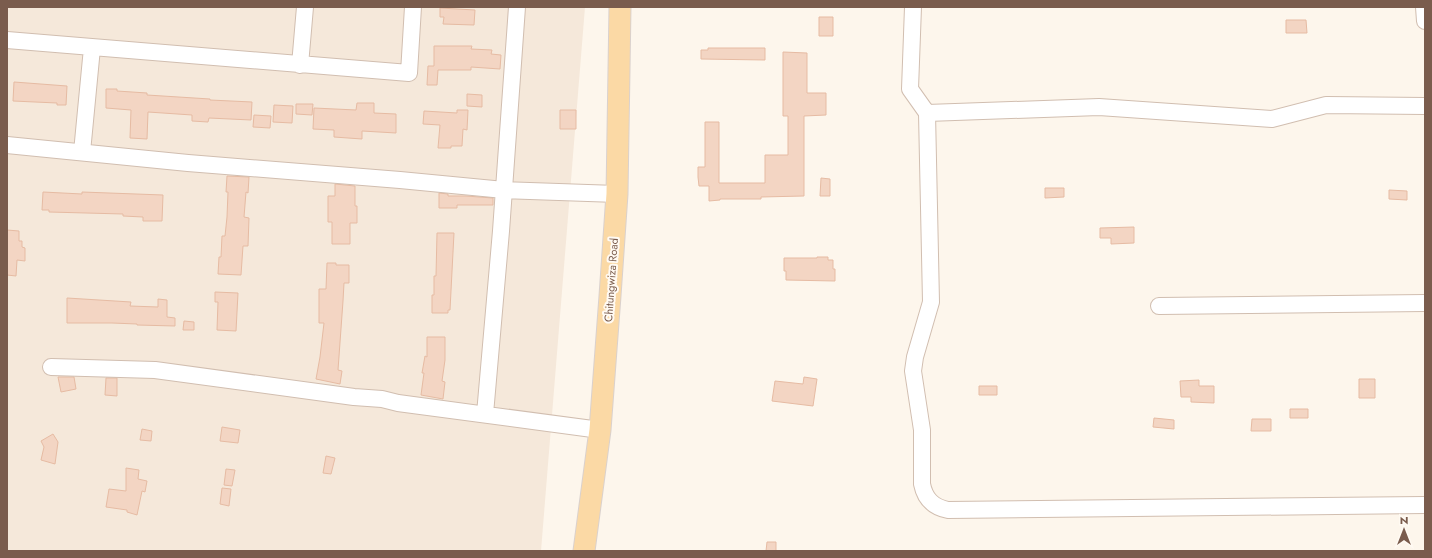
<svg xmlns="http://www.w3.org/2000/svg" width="1432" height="558" font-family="Jost,sans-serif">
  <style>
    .residential { fill: #f5e8da }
    .building { fill: #f3d5c3; stroke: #e6bba3 }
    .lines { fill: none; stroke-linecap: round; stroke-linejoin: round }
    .minor-casing { stroke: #d1beb0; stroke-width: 18 }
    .major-casing { stroke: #dad1cd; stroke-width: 23 }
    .minor { stroke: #fff; stroke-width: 16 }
    .major { stroke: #fbd9a5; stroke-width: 21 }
    .labels { text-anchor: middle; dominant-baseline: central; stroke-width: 4; stroke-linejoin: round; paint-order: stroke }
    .street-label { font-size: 11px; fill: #7a5c4d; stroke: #fffaf3 }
  </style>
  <rect width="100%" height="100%" fill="#fdf6ec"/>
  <path class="residential" d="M7 7H585L541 551H7Z"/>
  <path class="building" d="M440 8 475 10 474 25 443 24 444 17H440Z
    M819 17H833V36H819Z
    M1286 20H1306L1307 33H1286Z
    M434 46H472L471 49 492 50 491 54 501 55 500 69 471 67V70H438L437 85H427L428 66H434Z
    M708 48H765V60L701 59V50H708Z
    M783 52 807 53V93H826V115L804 116V196L761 197V199H720V200L709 201V186H699L698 177V167H705V122H719V183H765V155H788V116H783Z
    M14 82 67 86 66 105H57V103L13 101Z
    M106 89H117V91L147 93V95L210 99V100L252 102 251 120 209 118 208 122 192 121V115L148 112 147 139 130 138 131 110 106 108Z
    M467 94 482 95V107L467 106Z
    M357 103H374V113L396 114V133L362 131V139L334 137V130L313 129 314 108 356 110Z
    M296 104H313L312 115 296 114Z
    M274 105 293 106 292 123 273 122Z
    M457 110H468L467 130 463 129 462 146H451V148H438L440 125 423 124 424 111 457 113Z
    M560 110H576V129H560Z
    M254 115 271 116 270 128 253 127Z
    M227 176 249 177 248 193 246 192 244 217 249 218 248 246H243L241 275 218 274 219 257H221L222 236H225L227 217 228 192H226Z
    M821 178 830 179V196H820Z
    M335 184 355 186V206H357V223H350V244H332V222H328V196H335Z
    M1045 188H1064V197L1045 198Z
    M1389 190 1407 191V200L1389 199Z
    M43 192 82 194V192L163 195 162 221H143V217L123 216V214L49 212V210H42Z
    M439 193 448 194V196H466L493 198V205H457V208H439Z
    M1134 227V243L1111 244V238H1100V228Z
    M7 230 19 231V241H22V247L25 248V261L17 260 16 276 7 275Z
    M437 233H454L450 310H448V313H432V295H434V276H436Z
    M817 257H828V260H833V269H835V281L786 280V271H784V258H817Z
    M327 263H336V265H349V283H344L343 301 338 370 342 371 340 384 316 379 320 357 324 323H319V289H326Z
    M215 292 238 293 236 331 217 330 218 302H215Z
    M67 298 131 302 130 306 158 307V299L167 300V317L175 318V326L137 325V324L112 323H67Z
    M184 321 194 322V330H183Z
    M427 337H445V360L442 381 445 382 443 399 421 395 424 373H422L425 356 427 357Z
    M58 377H74L76 389 61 392Z
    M804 377 817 379 813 406 772 401 775 381 803 384Z
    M106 378H117V396L105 395Z
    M1359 379H1375V398H1359Z
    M1199 380V386H1214V403L1191 402V397H1181L1180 381Z
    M979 386H997V395H979Z
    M1290 409H1308V418H1290Z
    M1154 418 1174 420V429L1153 427Z
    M1252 419H1271V431H1251Z
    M222 427 240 430 238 443 220 441Z
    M142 429 152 431 151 441 140 440Z
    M53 434 58 442 55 464 41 460 44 447 41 441Z
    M326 456 335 458 331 474 323 473Z
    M126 468 139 470 138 479 147 481 145 492 142 491 137 515 127 512V510L106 507 109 489 126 491Z
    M226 469 235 470 232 486 224 485Z
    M222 488 231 489 229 506 220 504Z
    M767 542H776V551H766Z"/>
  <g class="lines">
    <g class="minor-casing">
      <path id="minor" d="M913 7 910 89 927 113 1099 107 1272 119 1326 105 1425 106
        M1424 7 1425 21
        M7 40 409 73 413 7
        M300 65 305 7
        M927 113 931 302 915 357 913 371 922 430V484C925 499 933 507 948 510L1425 505
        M7 145 188 163 400 180 504 190 617 194
        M82 152 92 48
        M1159 306 1425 303
        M51 367 155 370 354 397 382 399 398 403 600 430
        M485 414 501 231 517 7"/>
    </g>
    <g class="major-casing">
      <path id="major" d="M584 551 600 430 610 296 617 194 620 7"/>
    </g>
    <use href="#minor" class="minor"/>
    <use href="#major" class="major"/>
  </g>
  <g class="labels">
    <g class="street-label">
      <text transform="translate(611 280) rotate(-86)">Chitungwiza Road</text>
    </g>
  </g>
  <rect width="1432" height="558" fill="none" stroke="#7a5c4d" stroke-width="16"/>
  <g transform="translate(1404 530)" stroke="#fffaf3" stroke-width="3" paint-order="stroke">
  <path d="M0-3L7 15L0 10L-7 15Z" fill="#7a5c4d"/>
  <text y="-6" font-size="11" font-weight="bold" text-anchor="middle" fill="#7a5c4d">N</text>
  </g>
</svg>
